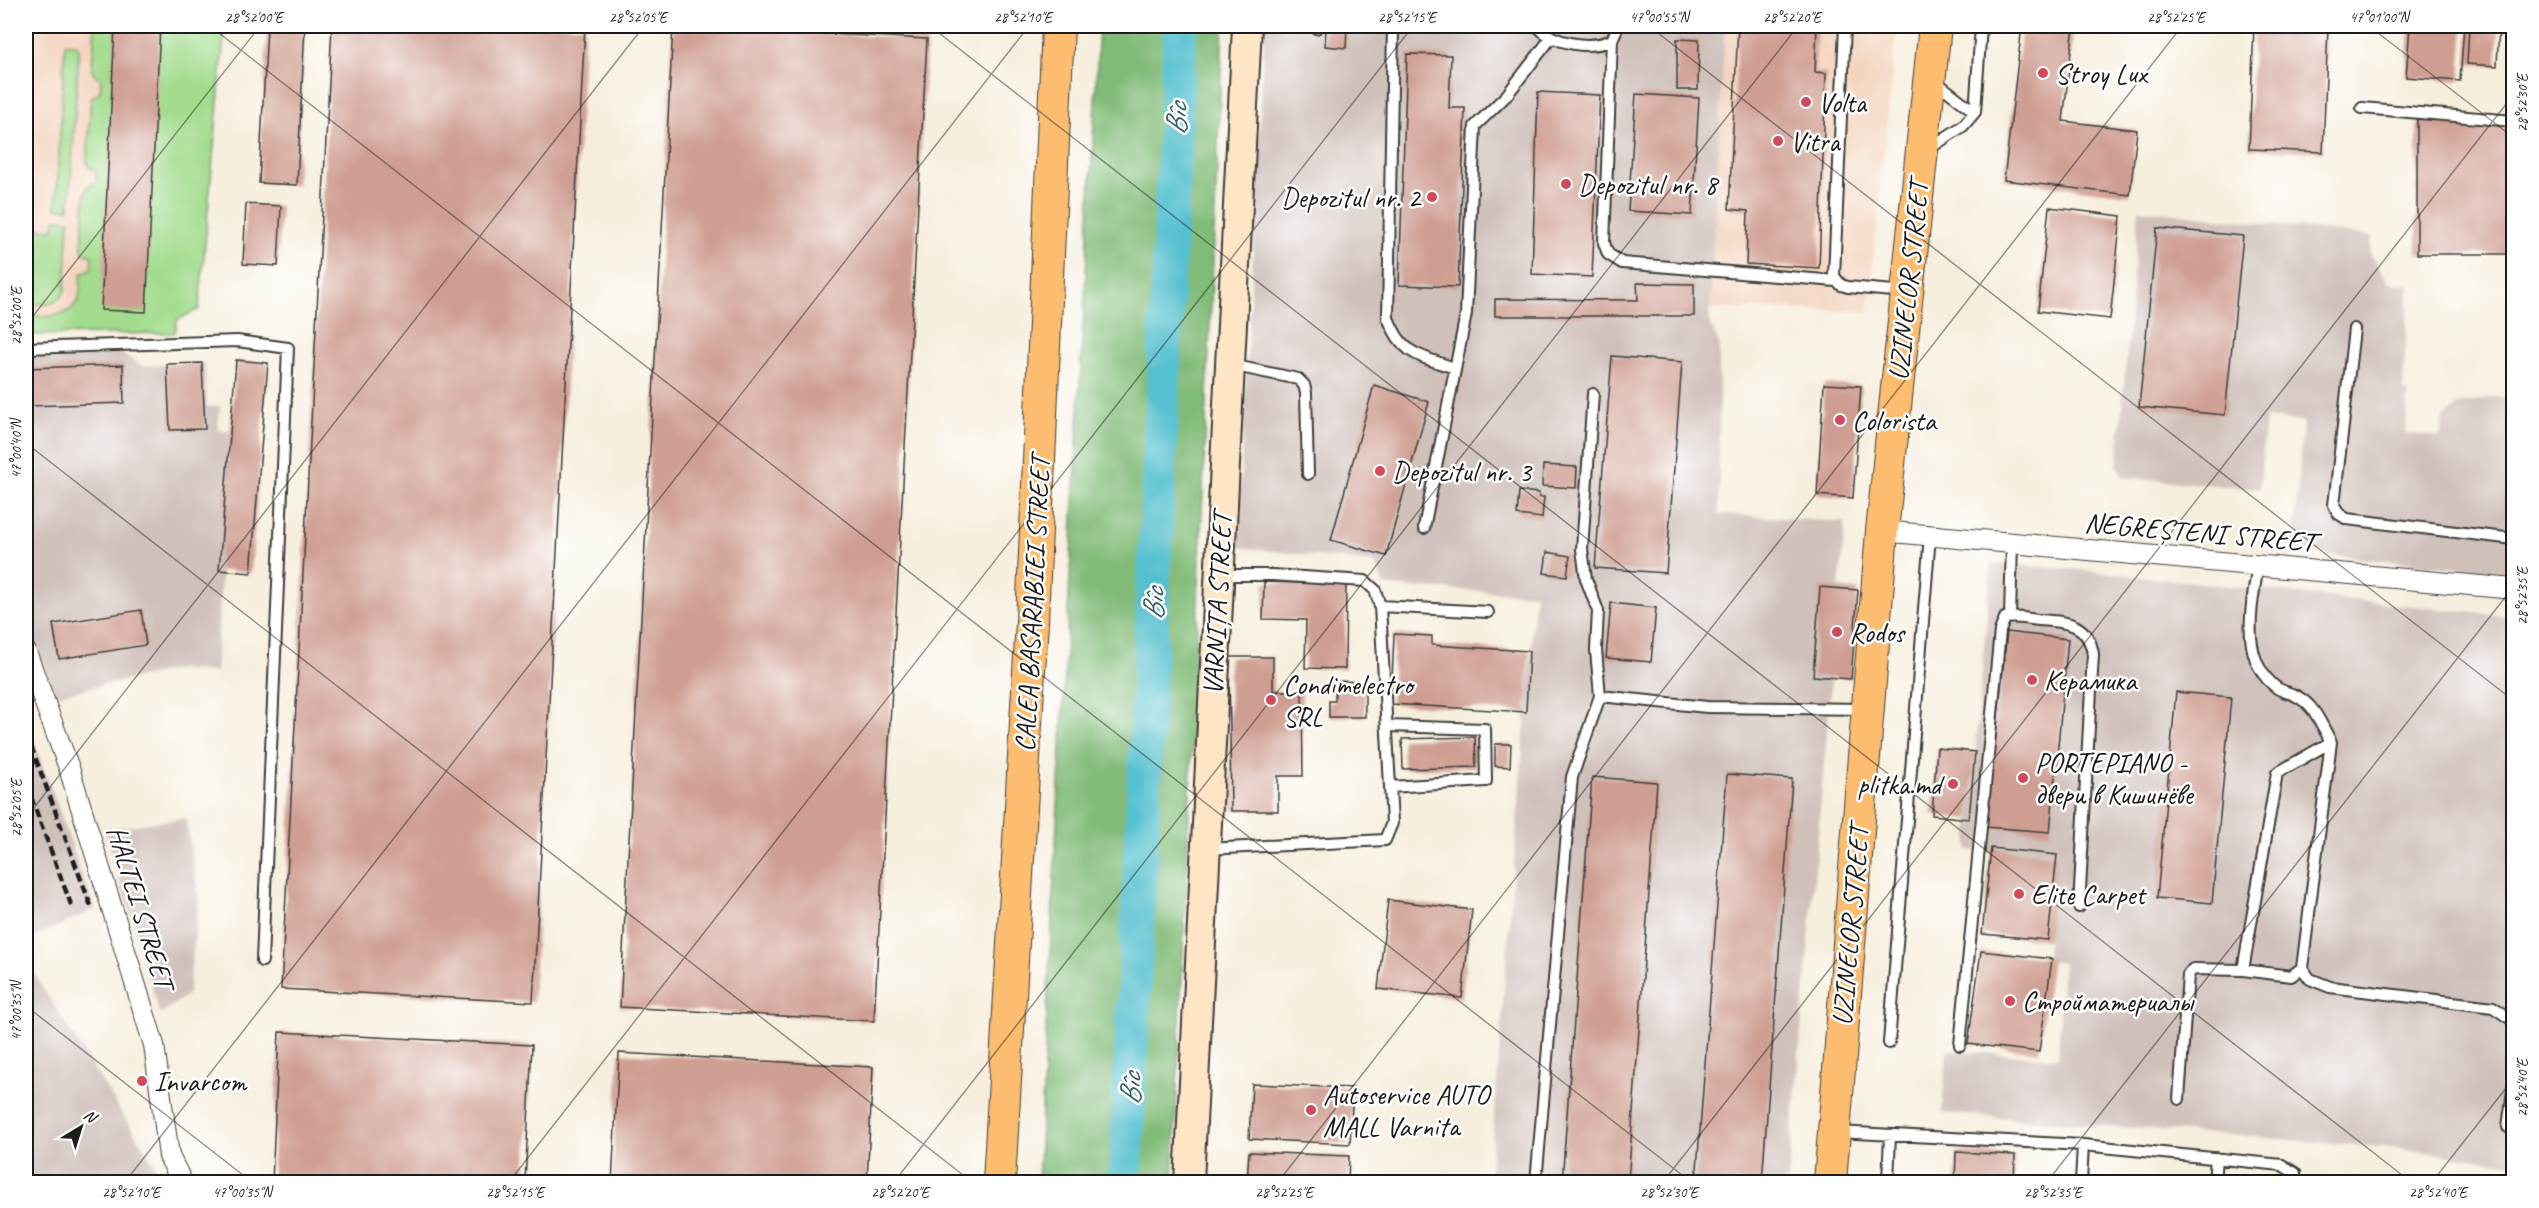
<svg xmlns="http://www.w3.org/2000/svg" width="2539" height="1208" font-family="Caveat,sans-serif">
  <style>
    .built { fill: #f3d4be }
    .industrial { fill: #cfc0ba }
    .green { fill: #a2db8d; stroke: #5f7c54; stroke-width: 1.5 }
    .forest { fill: #81bb78; stroke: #4e6c4a; stroke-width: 1.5 }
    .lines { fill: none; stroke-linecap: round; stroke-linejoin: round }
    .river { stroke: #54c0cf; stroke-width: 34 }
    .building { fill: #cf9e92 }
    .lane-casing { stroke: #3d3c39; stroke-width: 14 }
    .street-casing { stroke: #3d3c39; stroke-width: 22 }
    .secondary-casing { stroke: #3d3c39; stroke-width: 32 }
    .primary-casing { stroke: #3d3c39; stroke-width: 34 }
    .lane { stroke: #fff; stroke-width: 10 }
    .street { stroke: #fff; stroke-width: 20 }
    .secondary { stroke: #fee5c5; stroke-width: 28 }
    .primary { stroke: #fcbd6f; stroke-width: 32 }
    .rail { stroke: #1c1c1c; stroke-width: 4.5; stroke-dasharray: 9 4.5; stroke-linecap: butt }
    .ticks { fill: none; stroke: #1c1c1c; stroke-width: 1.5; stroke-opacity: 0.45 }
    .poi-dot { fill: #d1495b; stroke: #fff; stroke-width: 2 }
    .labels { text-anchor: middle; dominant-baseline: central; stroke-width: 5; stroke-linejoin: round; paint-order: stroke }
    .poi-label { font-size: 28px; fill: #1c1c1c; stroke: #fff; text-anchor: start }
    .street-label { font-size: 28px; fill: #1c1c1c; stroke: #fff }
    .water-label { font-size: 30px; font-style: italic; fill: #325e64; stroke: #fff }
    .neatline { fill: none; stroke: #1c1c1c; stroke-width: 2 }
    .ticks-label { font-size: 15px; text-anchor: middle; fill: #1c1c1c }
  </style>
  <rect width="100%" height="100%" fill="#fff"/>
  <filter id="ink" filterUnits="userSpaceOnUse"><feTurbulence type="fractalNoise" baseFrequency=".0167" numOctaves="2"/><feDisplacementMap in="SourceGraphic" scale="12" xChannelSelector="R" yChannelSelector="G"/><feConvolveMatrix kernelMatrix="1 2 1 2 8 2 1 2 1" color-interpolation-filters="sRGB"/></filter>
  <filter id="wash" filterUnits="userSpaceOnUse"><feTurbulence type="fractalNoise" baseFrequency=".008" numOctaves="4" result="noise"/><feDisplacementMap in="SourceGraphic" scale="24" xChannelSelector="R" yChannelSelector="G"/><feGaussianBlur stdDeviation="1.35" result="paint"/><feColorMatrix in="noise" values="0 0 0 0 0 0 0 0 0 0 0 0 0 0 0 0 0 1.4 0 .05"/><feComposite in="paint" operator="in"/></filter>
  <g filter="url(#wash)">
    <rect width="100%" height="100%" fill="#f6eedd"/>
    <path class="built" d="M26 26H225L199 309 177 320 175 333 26 335Z
      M1725 26H1897L1868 312 1791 309H1710Z"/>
    <path class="industrial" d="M1265 26H1725L1710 309V324L1719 344V514L1845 522 1788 1182H1489L1535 594 1384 586 1375 563 1237 547Z
      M2139 209 2372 236 2370 253 2389 283 2409 284 2403 391 2408 393 2406 433 2440 437 2444 417 2458 405 2498 396 2513 399V574L2293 551 2303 421 2265 418 2260 489 2123 477 2117 466Z
      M118 351 142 366 205 363 207 407 220 406 218 430 229 432 216 672 179 669 51 696 26 623V355Z
      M1991 563 2091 571 2513 617V1164L2395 1148 1942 1113 1947 1050 2058 1058 2063 963 2046 961 2057 855 1967 850Z
      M26 719 95 909 26 941Z
      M186 818 199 901 188 994 160 1015 105 829Z
      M26 961 161 1175 144 1182H26Z"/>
    <path class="green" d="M95 26H225L199 309 177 320 175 333 26 335V316C45 316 74 320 80 294 81 288 80 281 81 274L91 269 92 256 83 253 82 248 85 192 89 186 96 183V171L89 167 87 162 91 98 100 92 101 79 94 74 92 69Z
      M65 44H76L79 49 69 209 56 208Z
      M55 219 69 220 65 291C56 308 41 304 26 304V228L54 230Z"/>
    <path class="forest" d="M1099 26H1223L1173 1182H1038Z"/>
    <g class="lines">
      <path class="river" d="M1125 1182 1180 26"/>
    </g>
    <g id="blocks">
      <path class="building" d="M115 26H160L146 312 101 310Z
        M267 26H305L297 185 259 183Z
        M332 26H585L533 1002 281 989Z
        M673 26 927 39 874 1021 620 1007Z
        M1326 26H1347L1346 48 1325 46Z
        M1738 26H1817L1815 72 1826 73 1819 268 1746 264 1748 211 1729 209Z
        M2022 26H2074L2063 121 2137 130 2130 195 2004 180Z
        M2254 26H2328L2323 152 2249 149Z
        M2410 26H2464L2460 81 2406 77Z
        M2469 26H2499L2497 66 2467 64Z
        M1677 39 1699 40 1698 90H1677Z
        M1407 54 1451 55 1449 108H1465L1458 287 1399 285Z
        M1538 92 1600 95 1592 277 1532 274Z
        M1636 94 1699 98 1692 215 1628 211Z
        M2417 119H2514V254H2417Z
        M246 204 281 206 278 266 243 264Z
        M2049 207 2121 216 2110 319 2038 311Z
        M2157 228 2243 236 2225 415 2139 407Z
        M1637 283 1694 284V316H1495V299L1638 300Z
        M1612 356 1682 362 1666 573 1595 568Z
        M236 360 268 363 251 573 219 570Z
        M202 363 205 429 170 430 167 364Z
        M123 365 124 403 26 406V368Z
        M1824 384 1861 386 1853 498 1817 495Z
        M1374 385 1429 402 1386 556 1331 540Z
        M1543 465 1577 467 1576 488 1542 486Z
        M1519 491 1539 493V497H1544L1542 518 1517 515Z
        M1547 552 1570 556 1567 576 1544 573Z
        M1264 582 1346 584 1345 669 1305 668 1306 620 1263 619Z
        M1820 587 1858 590 1851 679 1813 676Z
        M1611 603 1656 608 1651 662 1606 658Z
        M141 610 146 645 59 659 53 624Z
        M2007 632 2068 639 2050 832 1986 827Z
        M1394 634 1432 636V645L1529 651 1526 712 1391 704Z
        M1229 657H1273V691H1302L1303 776H1278V811H1231Z
        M1335 681 1365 682V717H1329V701H1335Z
        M2176 692 2231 697 2212 903 2157 898Z
        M1475 737 1476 767 1403 769 1402 739Z
        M1495 744H1511L1510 767 1495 766Z
        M1937 748 1975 752 1969 819 1932 815Z
        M1727 774 1792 779 1762 1182H1696Z
        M1592 777 1657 782 1628 1182H1562Z
        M1991 848 2057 855 2048 940 1982 934Z
        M1388 900 1472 910 1462 998 1378 989Z
        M1981 951 2052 959 2039 1052 1968 1044Z
        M279 1032 532 1045 525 1182H272Z
        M619 1053 873 1067 867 1182H612Z
        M1252 1084 1353 1088 1350 1144 1249 1139Z
        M1249 1152 1349 1156 1348 1182H1247Z
        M1956 1152 2015 1155 2014 1182H1955Z"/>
    </g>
  </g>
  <g filter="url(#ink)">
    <use href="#blocks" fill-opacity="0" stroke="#3d3c39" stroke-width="1.5"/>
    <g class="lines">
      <g class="lane-casing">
        <path id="lane" d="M1315 26 1316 28
          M1393 26 1388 318C1403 356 1418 355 1454 368
          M1537 26C1554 44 1589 50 1612 40L1618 26
          M1845 26 1834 276 1841 285 1848 287 1905 292
          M1612 40 1604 243 1608 254 1622 263 1836 281
          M1935 81 1975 112
          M2362 108 2514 121
          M1927 150 1963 126 1975 112 1981 26
          M2354 329 2334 505 2339 514 2347 519 2514 539
          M26 348 237 341 288 348 262 961
          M1231 365 1298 379 1304 385 1306 393 1308 474
          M1593 394 1582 549 1586 579 1598 611 1596 650 1600 696
          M1424 528 1466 314 1475 126 1506 96 1551 38
          M1380 606 1488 612
          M2010 617 2012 543
          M1387 726 1485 729 1486 781 1390 787
          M1207 849 1385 840 1392 823 1380 606 1375 590 1365 581 1272 575H1221
          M2302 968 2310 979 2330 987 2493 1007 2514 1021
          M2243 970 2277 773 2331 742
          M1889 1043 1930 535
          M1960 1045 2000 631 2005 618C2016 616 2028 619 2039 620 2066 622 2088 622 2093 654L2079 907
          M2179 1099 2188 975 2193 969 2243 970 2291 976 2302 968 2331 742C2322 726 2315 706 2298 697 2292 693 2283 692 2277 688 2238 659 2252 605 2258 565
          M2508 1127 2514 1084
          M1837 1132 2083 1145 2282 1165 2295 1173 2294 1182
          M1536 1182 1572 777 1600 696 1707 707 1865 709
          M1888 1182 1890 1135
          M2081 1182 2083 1145
          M2214 1182 2216 1158"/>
      </g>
      <g class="street-casing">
        <path id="street" d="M1882 531 2514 589
          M26 652 69 768 154 1045 169 1156 182 1182"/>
      </g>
      <g class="secondary-casing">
        <path id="secondary" d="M1189 1182 1247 26"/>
      </g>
      <g class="primary-casing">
        <path id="primary" d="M999 1182 1032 621 1058 26
          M1830 1182 1882 531 1935 26"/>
      </g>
      <use href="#lane" class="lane"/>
      <use href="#street" class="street"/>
      <use href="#secondary" class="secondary"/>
      <use href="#primary" class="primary"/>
      <path class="rail" d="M26 733 91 906
        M26 784 73 910"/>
    </g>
  </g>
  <path class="ticks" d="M210 26 1691 1182M930 26 2411 1182M1649 26 2514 701M2369 26 2514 138M26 325 260 26M26 443 972 1182M26 818 644 26M26 1006 252 1182M125 1182 1029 26M509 1182 1413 26M894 1182 1798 26M1278 1182 2182 26M1663 1182 2514 94M2047 1182 2514 586M2432 1182 2514 1078"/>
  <g class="poi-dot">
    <circle cx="2043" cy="73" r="6"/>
    <circle cx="1806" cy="102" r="6"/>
    <circle cx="1778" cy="141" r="6"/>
    <circle cx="1566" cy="184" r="6"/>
    <circle cx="1432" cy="197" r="6"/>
    <circle cx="1840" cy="420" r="6"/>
    <circle cx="1380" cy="471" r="6"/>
    <circle cx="1837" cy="632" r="6"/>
    <circle cx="2032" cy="680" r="6"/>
    <circle cx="1271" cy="700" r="6"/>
    <circle cx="2023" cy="778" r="6"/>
    <circle cx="1953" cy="784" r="6"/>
    <circle cx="2019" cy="894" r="6"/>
    <circle cx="2010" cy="1001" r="6"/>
    <circle cx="142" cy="1081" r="6"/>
    <circle cx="1311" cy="1110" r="6"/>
  </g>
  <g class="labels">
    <g class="poi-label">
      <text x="2055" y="73">Stroy Lux</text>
      <text x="1818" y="102">Volta</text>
      <text x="1790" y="141">Vitra</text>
      <text x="1578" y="184">Depozitul nr. 8</text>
      <text x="1420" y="197" text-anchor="end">Depozitul nr. 2</text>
      <text x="1852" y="420">Colorista</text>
      <text x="1392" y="471">Depozitul nr. 3</text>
      <text x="1849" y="632">Rodos</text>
      <text x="2044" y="680">Керамика</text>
      <text x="1283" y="684">Condimelectro<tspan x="1283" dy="32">SRL</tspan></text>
      <text x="2035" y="762">PORTEPIANO -<tspan x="2035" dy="32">двери в Кишинёве</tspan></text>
      <text x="1941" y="784" text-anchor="end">plitka.md</text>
      <text x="2031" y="894">Elite Carpet</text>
      <text x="2022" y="1001">Стройматериалы</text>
      <text x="154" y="1081">Invarcom</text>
      <text x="1323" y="1094">Autoservice AUTO<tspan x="1323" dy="32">MALL Varnita</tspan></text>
    </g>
    <g class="street-label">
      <text transform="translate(1908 281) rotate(-84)">UZINELOR STREET</text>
      <text transform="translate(2200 532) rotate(5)">NEGREȘTENI STREET</text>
      <text transform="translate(1032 604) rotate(-87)">CALEA BASARABIEI STREET</text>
      <text transform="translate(1217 604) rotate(-87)">VARNIȚA STREET</text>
      <text transform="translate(141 907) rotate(73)">HALTEI STREET</text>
      <text transform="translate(1850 926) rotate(-85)">UZINELOR STREET</text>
    </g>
    <g class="water-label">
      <text transform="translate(1176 119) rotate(-87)">Bîc</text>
      <text transform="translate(1153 604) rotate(-87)">Bîc</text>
      <text transform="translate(1130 1089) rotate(-87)">Bîc</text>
    </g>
  </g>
  <rect width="2539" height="1208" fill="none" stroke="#fff" stroke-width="66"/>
  <g transform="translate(81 1127) rotate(38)" stroke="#ffffff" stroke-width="4.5" paint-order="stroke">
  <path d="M0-4.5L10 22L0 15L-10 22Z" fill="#1c1c1c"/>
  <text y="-9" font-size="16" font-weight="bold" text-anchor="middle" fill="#1c1c1c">N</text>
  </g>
  <rect x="33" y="33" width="2473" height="1142" class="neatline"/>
  <g class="ticks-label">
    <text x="254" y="22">28°52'00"E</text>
    <text x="638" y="22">28°52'05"E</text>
    <text x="1023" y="22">28°52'10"E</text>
    <text x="1407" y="22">28°52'15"E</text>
    <text x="1659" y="22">47°00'55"N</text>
    <text x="1792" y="22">28°52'20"E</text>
    <text x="2176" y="22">28°52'25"E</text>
    <text x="2379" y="22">47°01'00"N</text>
    <text transform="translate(2522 103) rotate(-90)" y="5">28°52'30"E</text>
    <text transform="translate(16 316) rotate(-90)" y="5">28°52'00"E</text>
    <text transform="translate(16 449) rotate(-90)" y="5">47°00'40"N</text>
    <text transform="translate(2522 596) rotate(-90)" y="5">28°52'35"E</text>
    <text transform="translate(16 808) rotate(-90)" y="5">28°52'05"E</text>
    <text transform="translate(16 1011) rotate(-90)" y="5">47°00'35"N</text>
    <text transform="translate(2522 1088) rotate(-90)" y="5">28°52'40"E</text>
    <text x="131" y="1197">28°52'10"E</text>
    <text x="242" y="1197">47°00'35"N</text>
    <text x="515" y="1197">28°52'15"E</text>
    <text x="900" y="1197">28°52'20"E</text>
    <text x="1284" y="1197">28°52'25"E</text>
    <text x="1669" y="1197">28°52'30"E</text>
    <text x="2053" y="1197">28°52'35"E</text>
    <text x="2438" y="1197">28°52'40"E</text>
  </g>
</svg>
